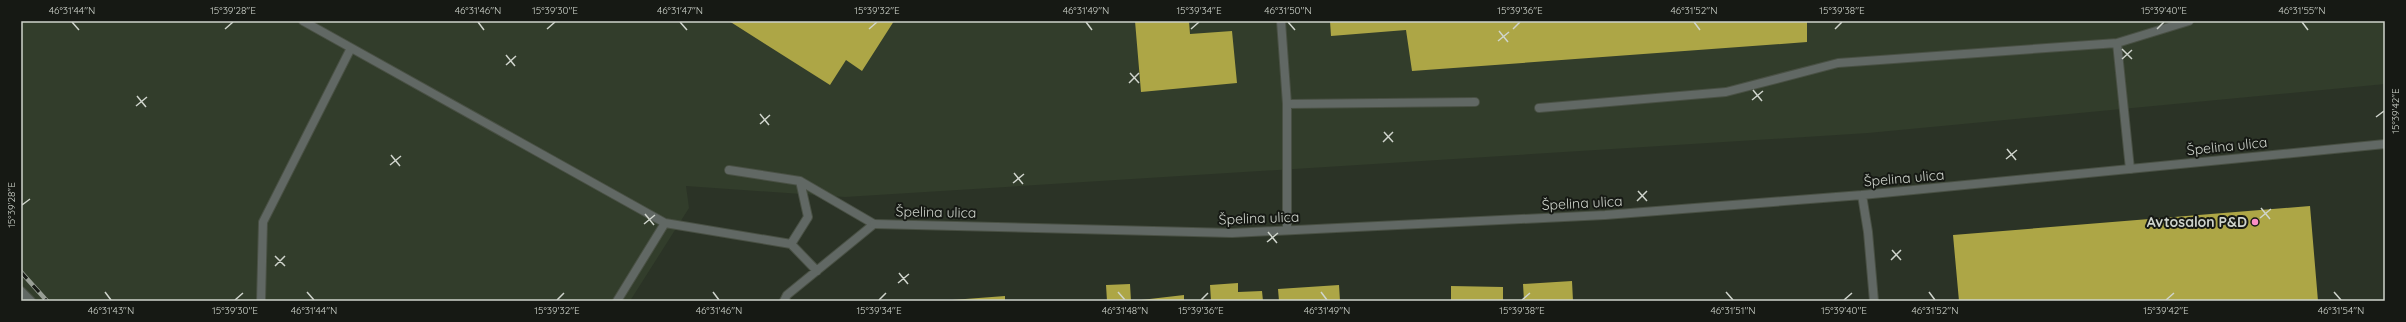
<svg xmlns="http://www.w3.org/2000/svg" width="2406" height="322" font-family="Quicksand,sans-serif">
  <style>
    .built { fill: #323d2b }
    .building { fill: #ada646 }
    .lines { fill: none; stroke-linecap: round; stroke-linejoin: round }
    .service-casing { stroke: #495044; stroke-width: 10 }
    .minor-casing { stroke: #495044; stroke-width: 10 }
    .service { stroke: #616864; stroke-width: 8 }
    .minor { stroke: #616864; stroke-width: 8 }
    .rail-casing { stroke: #989e95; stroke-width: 4.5 }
    .rail { stroke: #161914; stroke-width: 3; stroke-dasharray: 9; stroke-linecap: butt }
    .ticks { fill: none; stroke: #cfd4cc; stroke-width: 1.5 }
    .poi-dot { fill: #fb8fc6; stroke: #161914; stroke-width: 1.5 }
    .labels { text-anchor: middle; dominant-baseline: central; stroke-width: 4; stroke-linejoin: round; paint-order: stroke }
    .street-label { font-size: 14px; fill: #cfd4cc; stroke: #161914 }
    .poi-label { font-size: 14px; font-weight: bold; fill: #cfd4cc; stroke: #161914; text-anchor: end }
    .neatline { fill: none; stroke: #cfd4cc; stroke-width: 1.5 }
    .ticks-label { font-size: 10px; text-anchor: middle; fill: #cfd4cc }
  </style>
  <rect width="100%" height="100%" fill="#2b3326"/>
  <path class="built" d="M21 21H2385V84L1868 133 845 197 686 186 689 208 630 301H21Z"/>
  <path class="building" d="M729 21H894L862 71 846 60 830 85Z
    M1135 21H1189L1190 34 1232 31 1237 83 1141 92Z
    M1330 21H1807V42L1412 71 1406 30 1331 36Z
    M2310 206 2318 301H1959L1953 235Z
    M1572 281 1573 301H1524L1523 284Z
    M1238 283V292L1262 291 1263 301H1211L1210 285Z
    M1130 284 1131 301H1107L1106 285Z
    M1339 285 1340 301H1279L1278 289Z
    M1451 286 1503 287V301H1451Z
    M1184 295V301H1141V300Z
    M1005 296V301H952V300Z"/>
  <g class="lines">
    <g class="service-casing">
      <path id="service" d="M303 21 665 223 791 244 817 271
        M1281 21 1287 104
        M1539 108 1726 92 1838 63 2117 43
        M2130 169 2117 43 2189 21
        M729 170 800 181 874 224 787 295 784 301
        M1287 230V104L1475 102
        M791 244 808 217 800 181
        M21 291 31 301
        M261 301 263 222 351 48
        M617 301 665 223"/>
    </g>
    <g class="minor-casing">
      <path id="minor" d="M1862 195 1868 232 1874 301
        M874 224 1232 233 1605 215 1862 195 2385 144"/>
    </g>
    <use href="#service" class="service"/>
    <use href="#minor" class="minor"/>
    <g class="rail-casing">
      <path id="rail" d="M21 272 47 301"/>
    </g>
    <use href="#rail" class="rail"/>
  </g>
  <path class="ticks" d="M72 22 79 30M478 22 484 30M680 22 687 30M1086 22 1092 30M1288 22 1295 30M1694 22 1700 30M2302 22 2308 30M225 29 233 22M547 29 555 22M869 29 877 22M1191 29 1199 22M1513 29 1520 22M1835 29 1842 22M2157 29 2164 22M1499 31 1508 42M1498 41 1509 32M2122 49 2132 59M506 55 515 66M2122 59 2132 50M506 65 516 56M1130 73 1139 83M1129 83 1139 73M1753 90 1762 101M137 96 146 107M1752 100 1763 91M136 106 147 97M760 114 769 125M2376 117 2384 111M760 124 770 115M1384 132 1393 142M1383 142 1393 132M2007 149 2016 160M391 155 400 166M2006 159 2017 150M390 165 401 156M1014 173 1023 184M1013 183 1024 174M1638 191 1647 201M1637 201 1647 191M22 205 30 199M2261 208 2270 219M645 214 654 225M2260 218 2271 209M644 224 655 215M1268 232 1277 243M1267 242 1278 233M1892 250 1901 260M275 256 285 266M1891 260 1901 250M275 266 285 256M899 273 908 284M898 283 909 274M105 292 111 300M307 292 314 300M713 292 719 300M1118 292 1125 300M1321 292 1327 300M1726 292 1733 300M1929 292 1935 300M2334 292 2341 300M235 300 243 293M557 300 564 293M879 300 886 293M1201 300 1208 293M1522 300 1530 293M1844 300 1852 293M2166 300 2174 293"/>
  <circle class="poi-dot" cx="2255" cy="222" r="4"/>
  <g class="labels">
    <g class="street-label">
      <text transform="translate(2227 146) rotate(-6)">Špelina ulica</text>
      <text transform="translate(1904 178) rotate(-5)">Špelina ulica</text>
      <text transform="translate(1582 203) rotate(-3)">Špelina ulica</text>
      <text transform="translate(936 212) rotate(1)">Špelina ulica</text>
      <text transform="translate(1259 218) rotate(-2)">Špelina ulica</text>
    </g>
    <g class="poi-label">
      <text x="2247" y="222">Avtosalon P&amp;D</text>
    </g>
  </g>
  <rect width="2406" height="322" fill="none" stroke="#161914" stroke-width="44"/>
  <rect x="22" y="22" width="2362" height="278" class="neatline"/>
  <g class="ticks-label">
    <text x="72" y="14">46°31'44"N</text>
    <text x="233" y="14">15°39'28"E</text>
    <text x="478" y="14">46°31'46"N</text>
    <text x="555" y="14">15°39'30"E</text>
    <text x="680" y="14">46°31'47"N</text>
    <text x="877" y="14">15°39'32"E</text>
    <text x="1086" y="14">46°31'49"N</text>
    <text x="1199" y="14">15°39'34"E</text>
    <text x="1288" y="14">46°31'50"N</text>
    <text x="1520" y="14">15°39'36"E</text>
    <text x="1694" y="14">46°31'52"N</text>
    <text x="1842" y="14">15°39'38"E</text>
    <text x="2164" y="14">15°39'40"E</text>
    <text x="2302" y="14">46°31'55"N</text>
    <text transform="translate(2395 111) rotate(-90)" y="4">15°39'42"E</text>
    <text transform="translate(11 205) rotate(-90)" y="4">15°39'28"E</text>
    <text x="111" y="314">46°31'43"N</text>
    <text x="235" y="314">15°39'30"E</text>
    <text x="314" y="314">46°31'44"N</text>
    <text x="557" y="314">15°39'32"E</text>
    <text x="719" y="314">46°31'46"N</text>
    <text x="879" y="314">15°39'34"E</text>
    <text x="1125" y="314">46°31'48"N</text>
    <text x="1201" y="314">15°39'36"E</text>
    <text x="1327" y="314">46°31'49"N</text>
    <text x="1522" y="314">15°39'38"E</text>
    <text x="1733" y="314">46°31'51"N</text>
    <text x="1844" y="314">15°39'40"E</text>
    <text x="1935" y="314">46°31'52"N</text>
    <text x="2166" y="314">15°39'42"E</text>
    <text x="2341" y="314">46°31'54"N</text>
  </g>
</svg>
